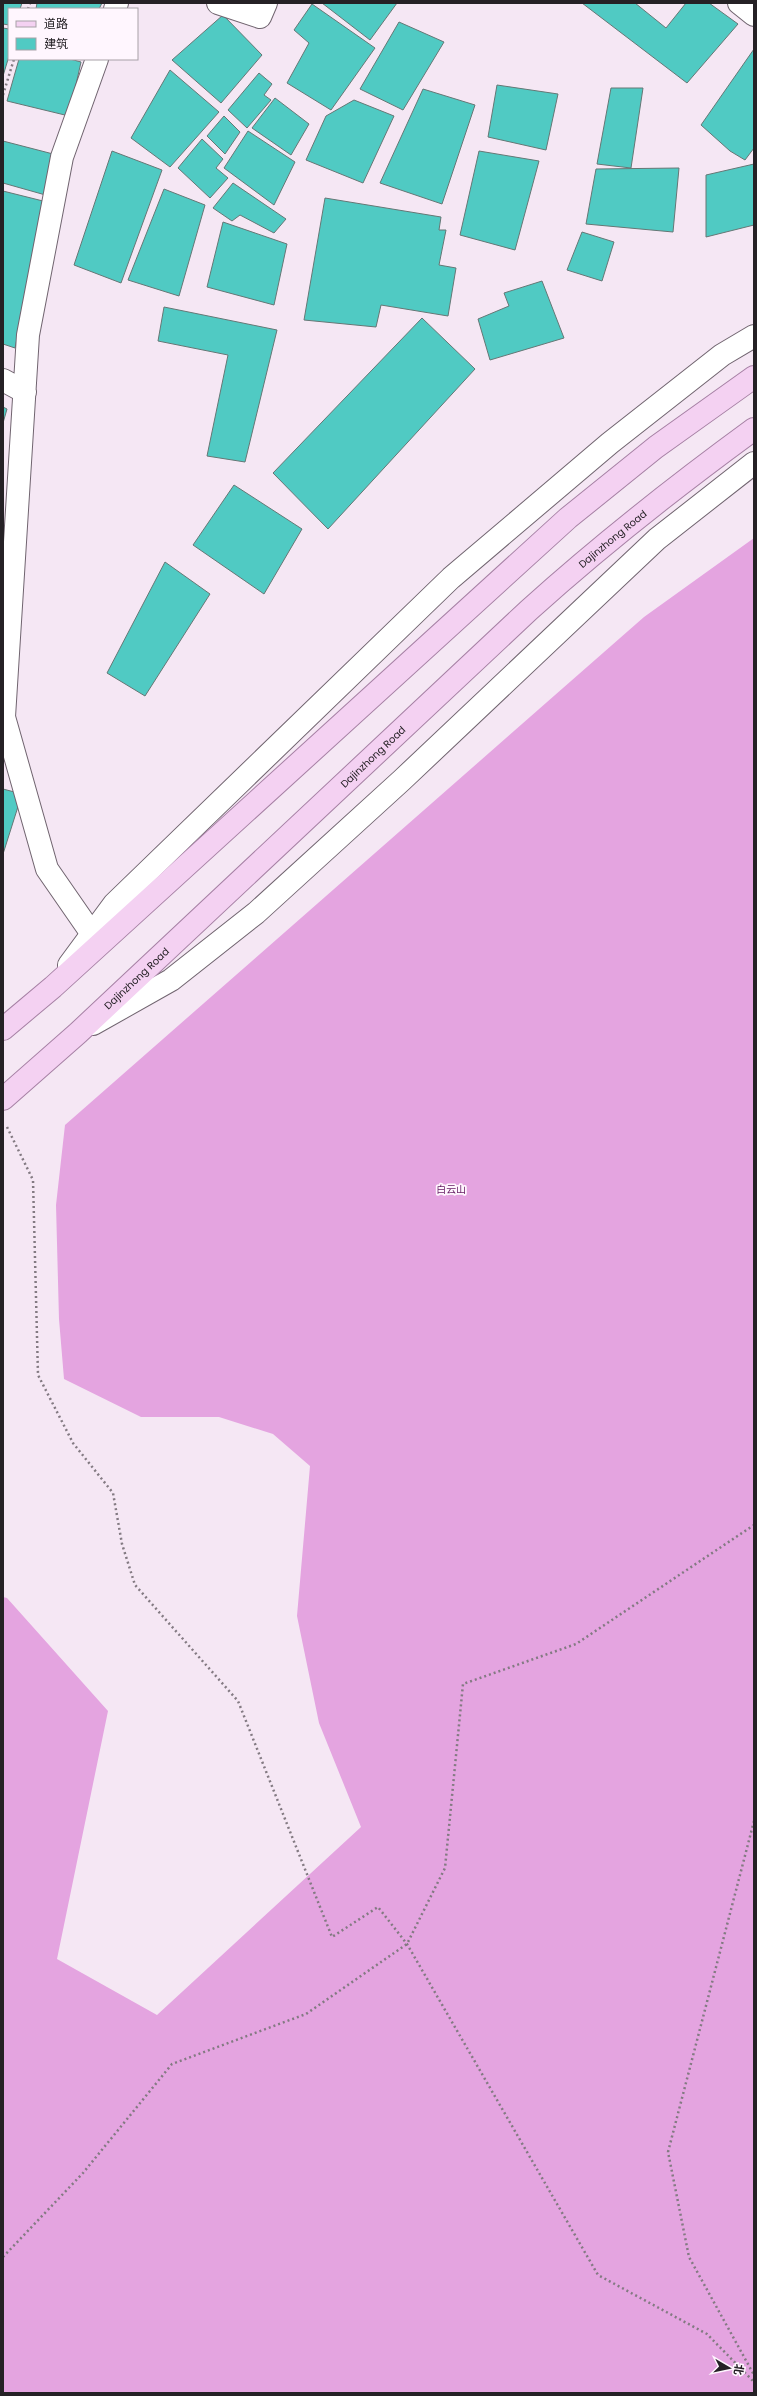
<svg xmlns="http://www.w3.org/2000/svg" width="757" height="2396" font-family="Poppins,'Noto Sans SC',sans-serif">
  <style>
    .forest { fill: #e4a4e0 }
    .building { fill: #50cac3; stroke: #657775 }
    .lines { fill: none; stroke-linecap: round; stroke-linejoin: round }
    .minor-casing { stroke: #70646f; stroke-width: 24 }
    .tertiary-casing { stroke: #70646f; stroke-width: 24 }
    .primary-casing { stroke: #a680a4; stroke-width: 24 }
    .path { stroke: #837a82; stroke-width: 2.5; stroke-dasharray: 2 3; stroke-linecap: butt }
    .minor { stroke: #fff; stroke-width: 22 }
    .tertiary { stroke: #fff; stroke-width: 22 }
    .primary { stroke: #f4d1f2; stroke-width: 22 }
    .labels { text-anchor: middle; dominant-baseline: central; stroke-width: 3.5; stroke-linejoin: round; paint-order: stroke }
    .street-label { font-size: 10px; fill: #252125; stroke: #fff6fe }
    .park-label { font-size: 10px; fill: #631962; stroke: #fff6fe }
  </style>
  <rect width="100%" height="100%" fill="#f5e7f4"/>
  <path class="forest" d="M754 538V2393H3V1597L7 1598 108 1711 57 1959 157 2015 361 1827 319 1723 297 1616 310 1466 273 1434 219 1417H141L64 1379 59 1319 56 1205 65 1125 644 617Z"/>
  <path class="building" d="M3 3H22L20 9H9V25L3 24Z
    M37 3H102L99 9H36Z
    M322 3H397L370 40Z
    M582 3H635L666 28 686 3H709L738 24 687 83Z
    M312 4 375 48 331 110 287 83 309 43 294 30Z
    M223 15 262 55 221 103 172 60Z
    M399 22 444 42 403 110 360 89Z
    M3 28 9 29V56L3 76Z
    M754 49V148L745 160 730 151 701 125Z
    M19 59H70L81 62 69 116 7 101Z
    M170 70 219 112 170 167 131 138Z
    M259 73 272 84 264 95 271 100 247 128 228 110Z
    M497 85 558 94 546 150 488 137Z
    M611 88H643L631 168 597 164Z
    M423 89 475 105 442 204 380 183Z
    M275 98 309 124 291 155 252 128Z
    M354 100 394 116 363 183 306 160 326 116Z
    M224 116 240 132 225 154 207 136Z
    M248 131 295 162 274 205 224 168Z
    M202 139 223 159 216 168 228 178 210 198 178 168Z
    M3 141 57 155 49 196 3 183Z
    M112 151 162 170 121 283 74 265Z
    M479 151 539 161 515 250 460 235Z
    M754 164V225L706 237V175Z
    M679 168 673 232 586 224 596 169Z
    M233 183 286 219 274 233 240 215 232 221 213 208Z
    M164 189 205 205 179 296 128 280Z
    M3 191 47 202 15 348 3 344Z
    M325 198 441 217 439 230H446L439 265 456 268 448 316 381 305 376 327 304 320Z
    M223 222 287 244 274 305 207 287Z
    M582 232 614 242 602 281 567 270Z
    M542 281 564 338 490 360 478 319 509 306 504 293Z
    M164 307 277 330 245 462 207 456 228 355 158 341Z
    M422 318 475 369 328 529 273 473Z
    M3 407 7 409 3 423Z
    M234 485 302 529 264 594 193 545Z
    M165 562 210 594 145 696 107 673Z
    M3 789 22 794 3 854Z"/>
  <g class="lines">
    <g class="minor-casing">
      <path id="minor" d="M218 3 260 17 266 3
        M739 3 754 15
        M115 9 117 3
        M3 380 25 392
        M92 934 47 869 4 717 28 335 62 157 97 59"/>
    </g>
    <g class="tertiary-casing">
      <path id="tertiary" d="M69 965 114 904 451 578 610 443 722 355 754 336
        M93 1024 171 980 256 913 402 780 657 539 754 463"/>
    </g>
    <g class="primary-casing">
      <g id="primary">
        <path d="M3 1029 53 987 568 518 656 447 754 377"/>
        <path id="s1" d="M3 1099 78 1033 529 610C601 545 676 486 754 429"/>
      </g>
    </g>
    <path class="path" d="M28 9 30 3
      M3 95 14 59
      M7 1127 33 1180 38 1375 73 1443 113 1493 122 1544 135 1585 238 1701 332 1937 378 1907 407 1944 598 2275 707 2334 754 2382
      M754 1821 668 2152 689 2257 754 2375
      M3 2257 83 2173 172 2064 306 2014 407 1944 445 1868 463 1684 576 1644 754 1525"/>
    <use href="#minor" class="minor"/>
    <use href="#tertiary" class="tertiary"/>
    <use href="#primary" class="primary"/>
  </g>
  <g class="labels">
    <g class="street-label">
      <text stroke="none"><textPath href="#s1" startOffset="828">Dajinzhong Road</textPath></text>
      <text stroke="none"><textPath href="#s1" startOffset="504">Dajinzhong Road</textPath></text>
      <text stroke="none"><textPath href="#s1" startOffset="180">Dajinzhong Road</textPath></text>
    </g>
    <g class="park-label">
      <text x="451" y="1189">白云山</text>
    </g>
  </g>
  <rect width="757" height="2396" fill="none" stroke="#252125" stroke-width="8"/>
  <rect x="8" y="8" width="130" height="52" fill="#fff6fe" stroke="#a8a1a7"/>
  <rect x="16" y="21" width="20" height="6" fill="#f4d1f2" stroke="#a8a1a7"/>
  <text x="44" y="28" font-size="12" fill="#252125">道路</text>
  <rect x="16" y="38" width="20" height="12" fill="#50cac3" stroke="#a8a1a7"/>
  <text x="44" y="48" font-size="12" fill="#252125">建筑</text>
  <g transform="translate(729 2368) rotate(99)" stroke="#fff6fe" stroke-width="3" paint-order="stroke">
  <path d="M0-3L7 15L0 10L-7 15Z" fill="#252125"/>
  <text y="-6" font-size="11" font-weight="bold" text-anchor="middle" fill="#252125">北</text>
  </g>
</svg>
